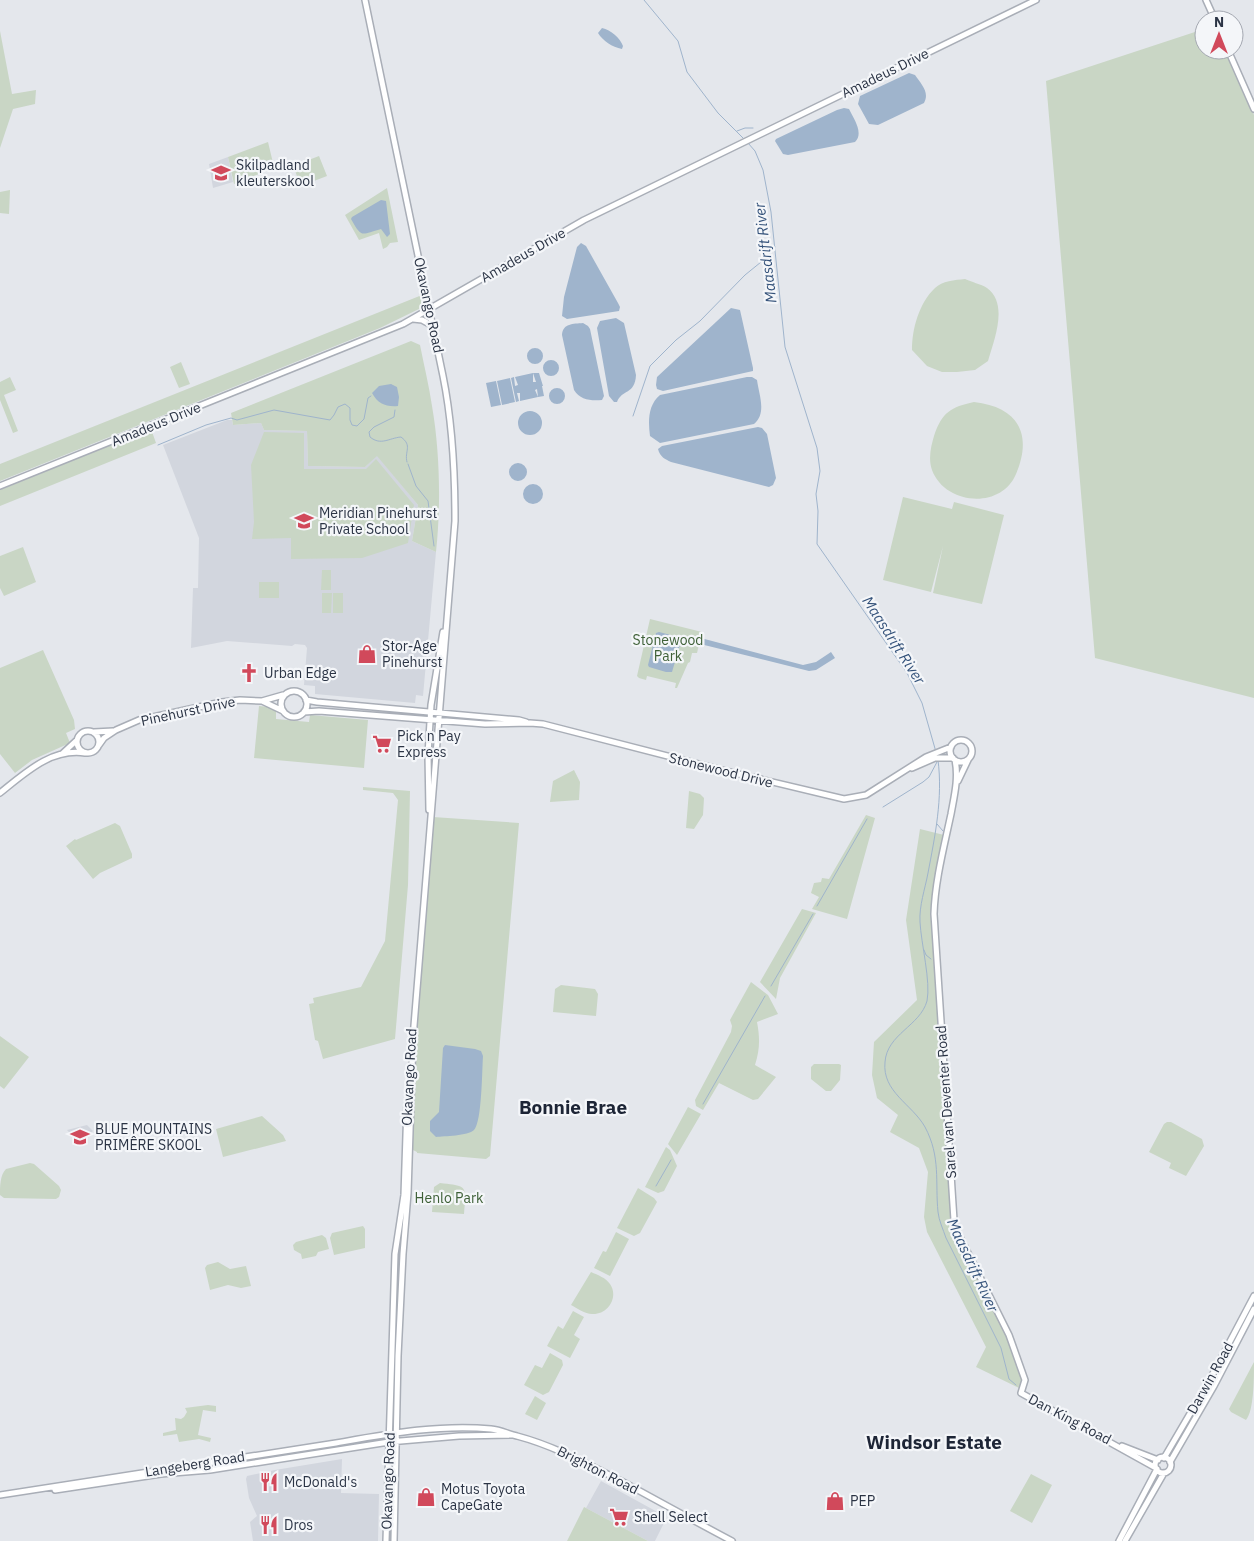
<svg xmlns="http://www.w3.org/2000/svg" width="1254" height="1541" font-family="'IBM Plex Sans',sans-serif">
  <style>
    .built { fill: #d2d6de }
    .green { fill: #c9d6c5 }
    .water { fill: #9fb4cc }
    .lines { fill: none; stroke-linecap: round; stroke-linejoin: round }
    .stream { stroke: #9fb4cc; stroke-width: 1 }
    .secondary-casing { stroke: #a9aeb7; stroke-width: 8 }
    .secondary { stroke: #fff; stroke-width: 5 }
    .labels { text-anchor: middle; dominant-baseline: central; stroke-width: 4.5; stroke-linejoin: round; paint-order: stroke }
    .street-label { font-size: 14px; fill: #2b3445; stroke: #f4f6f9 }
    .poi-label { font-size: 14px; fill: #2b3445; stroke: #f4f6f9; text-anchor: start }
    .park-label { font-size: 14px; fill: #3f6138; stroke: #f4f6f9 }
    .water-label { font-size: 15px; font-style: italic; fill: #34527a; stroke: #f4f6f9 }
    .district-label { font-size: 19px; font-weight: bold; fill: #1d2536; stroke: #f4f6f9 }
  </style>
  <rect width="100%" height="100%" fill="#e4e7ec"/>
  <path class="built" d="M228 157 233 182 213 188 209 164Z
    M227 420H232L233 425 261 423 264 430 307 431 308 466 365 467 377 455 418 505 412 541 436 552 423 696 416 695 415 703 315 694V686L304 685 307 648 305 645 295 644 292 646 227 641 191 648 193 588H198L199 538 163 445Z
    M87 1125 93 1131 80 1144 67 1130Z
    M342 1459 341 1493 379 1494 378 1541H253L250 1522 257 1516 249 1498 246 1479 247 1476 275 1470Z
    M601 1481 661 1514 664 1523 655 1541H648L586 1508Z"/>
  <path class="green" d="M1204 29V50H1225L1254 115V698L1095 658 1046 81Z
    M0 31 12 94 36 90 35 104 13 109 0 148Z
    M268 142 273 163 271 169 234 184 228 157Z
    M319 156 327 176 301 186 293 166Z
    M387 188 398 242 390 243 387 247 383 249 379 233 359 240 345 215Z
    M10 190 9 214 0 213V192Z
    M965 279C971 282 981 284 987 288 1009 304 994 340 988 361L975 370 957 372H942L927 366 912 350C912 329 919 303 935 288 942 281 955 280 965 279Z
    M422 295 424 303 421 308 380 328 0 481V464Z
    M411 341 420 345C424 365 429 386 432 406 440 452 441 506 436 552L412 541 418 505 377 456 365 467 308 466 307 431 264 430 261 423 233 425 231 413Z
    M181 362 190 384 179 388 170 367Z
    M10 377 16 390 4 395 18 431 13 433 0 400V382Z
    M974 402C1018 407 1033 434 1016 474 1001 510 945 505 932 470 928 459 931 446 934 436 942 412 951 407 974 402Z
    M151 429 156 443 0 506V490Z
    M264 432 304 433V469H366L376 459 414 505 408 543 362 558 291 559V538L252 539 254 522 251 465Z
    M903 497 952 509 954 502 1004 515 982 604 933 593 943 546 931 592 883 580Z
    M23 547 36 582 4 596 0 588V556Z
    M322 570H331V590H321Z
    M259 582H279V598H259Z
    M322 593H332L331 613H322Z
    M333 593H343V613H333Z
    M650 619 702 632 697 653H692L690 662 688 663 677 688H675L676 683 647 676 646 680 639 678 637 676Z
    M43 650 74 720 75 729 66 733 70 743 32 760 15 773 0 754V668Z
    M259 706 270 707 276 711V719L309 722 310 715 368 720 364 768 254 758Z
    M574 770 580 782 579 800 550 802 553 781Z
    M363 787 410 791 408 885 395 1039 323 1059 318 1041 315 1040 309 1004 314 1003 313 998 361 987 385 941 398 800 393 793 363 790Z
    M689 791 700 794 704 798 703 815 694 829 686 828Z
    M866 815 875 818 847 919 812 909 819 897 811 893 814 883 821 882 822 878 829 879Z
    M433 817 519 823 490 1156 486 1159 417 1153V1152L413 1150 412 1141 411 1140 412 1079Z
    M115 823 120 826 132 854V858L100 873 93 879 66 846 75 839 76 840Z
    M920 829 944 835 933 897 931 912 951 1220 954 1232 1005 1332 1022 1379 1019 1388 976 1367 986 1347 927 1232 924 1217 928 1172 919 1148 890 1132 898 1115 877 1098 872 1075 874 1042 917 1000 906 920Z
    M802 909 816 913 780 978 776 999 760 982Z
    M751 982 768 995 778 1014 757 1022C760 1038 760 1049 755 1065L776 1077 758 1099 753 1100 719 1083 703 1110 696 1106 695 1100 731 1032 732 1026 730 1020Z
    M561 985 595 989 598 994 596 1016 553 1012 555 989Z
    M0 1036 29 1057 4 1089 0 1086Z
    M814 1064H839L841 1065 840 1080 831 1091H826L811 1079V1067Z
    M688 1107 701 1114 677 1155 668 1144Z
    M262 1116 283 1135 286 1141 223 1157 216 1129Z
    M1167 1122H1171L1202 1139 1204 1146 1186 1176 1169 1168 1171 1163 1149 1152 1164 1124Z
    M666 1147 670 1150 677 1166 664 1191 658 1193 645 1187Z
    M30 1163 34 1164 59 1186 61 1190 59 1197 56 1199 4 1198 0 1195C0 1186 0 1175 6 1169Z
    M440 1183C469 1186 466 1186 464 1214L432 1212 434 1187Z
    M638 1188 654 1198 657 1202 640 1233 634 1236 617 1228Z
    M363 1226 365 1229V1248L334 1255 330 1238 332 1233Z
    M616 1232 629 1239 610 1276 594 1268 603 1251 606 1252Z
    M322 1235 326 1238 329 1249 318 1252 316 1256 302 1259 301 1254 294 1250 293 1245 296 1242Z
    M218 1262 230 1269 246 1266 251 1286 241 1288 228 1285 210 1290 205 1268 207 1265Z
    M591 1272C598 1275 606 1278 610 1284 619 1297 608 1315 592 1314 585 1314 577 1308 571 1305Z
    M573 1311 584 1317 574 1335 580 1339 570 1358 547 1346 558 1326 563 1329Z
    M550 1353 562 1360 563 1365 549 1392 543 1395 524 1385 535 1365 542 1368Z
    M1254 1362C1254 1378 1254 1411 1246 1420L1231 1412 1229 1409Z
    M535 1396 546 1403 537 1420 525 1414Z
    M208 1405 216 1406V1412L203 1410 198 1435 211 1438 210 1442 199 1439 179 1442 177 1434 163 1436V1433L176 1430 175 1418 181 1419 184 1417 187 1412 185 1408Z
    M1031 1474 1052 1485 1032 1523 1010 1511Z
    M584 1507 586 1508 648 1541H567Z"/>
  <path class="water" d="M602 28C611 30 620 38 623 46L622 49C612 47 603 41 598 33Z
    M909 73 915 75C921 84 930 92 924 103L878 125 869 124 858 104 860 96Z
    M844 108 849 109C854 119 864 133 855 142L788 155 783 154 775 141 776 139 837 110Z
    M381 200 386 201 390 234 387 237 381 229C360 235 362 238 351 219L352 217Z
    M581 243 586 246 618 303 620 307 619 311 567 319 562 316 564 297 577 247Z
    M731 308 740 310 753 368V371L663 391 657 389 656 385 657 377Z
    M616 318 624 323 636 375C635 395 622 389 617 402H614L609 396 597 328 600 321Z
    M583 323 588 326 590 329 604 396 602 400C591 401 580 400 574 390L562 335C563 323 573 324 583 323Z
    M527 356a8 8 0 1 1 16 0a8 8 0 1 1-16 0Z
    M543 368a8 8 0 1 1 16 0a8 8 0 1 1-16 0Z
    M533 373H539L543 386H542L544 396 538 397 537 389 535 390 538 397 529 399V398V399L520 401V393H517L519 401 516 402 511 378 514 377 515 386 518 385 515 377 533 373V382H536Z
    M747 377H752L757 380C759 395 767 413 754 424L660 443 650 436C648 421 648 405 660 395Z
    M510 378 515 402 502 405 497 381Z
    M496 381 501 405 491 407 486 383Z
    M391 384 397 387 399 397 398 406C386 407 378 404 372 393L379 386Z
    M549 396a8 8 0 1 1 16 0a8 8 0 1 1-16 0Z
    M518 423a12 12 0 1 1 24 0a12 12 0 1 1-24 0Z
    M758 427 762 428 767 434 776 478 773 485 769 487 671 462C665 459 660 457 658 449L662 446Z
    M509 472a9 9 0 1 1 18 0a9 9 0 1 1-18 0Z
    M523 494a10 10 0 1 1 20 0a10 10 0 1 1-20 0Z
    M659 632 679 637H697L803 665 816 662 831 652 835 658 816 670 809 671 688 641 680 645 672 672H666L649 667 648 665 656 633Z
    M445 1045 475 1049 481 1051 483 1056C482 1069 482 1122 474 1130 468 1136 444 1136 436 1137L430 1131V1121L439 1112 443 1048Z"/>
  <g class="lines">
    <path class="stream" d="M644 0 678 41 687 72 718 113 745 140
      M737 131 745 128H753
      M748 143 755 151 763 170 771 212 785 347 817 448 820 471 816 494 818 511 817 544 907 673 922 703 936 752
      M395 410 394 417 374 427 369 432 370 437C381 446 389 438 401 437 413 446 404 451 407 462
      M633 416 650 366 676 340 700 321 745 275 766 258 775 247
      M158 445 206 425 231 418 237 420 274 410 330 420 334 415 338 407 345 404 350 408V420L352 425 357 426 364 419 368 398 371 396
      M408 464 416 486 428 501 434 546
      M938 760C943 798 935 836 928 873 925 889 919 906 920 922 921 943 931 982 927 1001 920 1026 887 1034 885 1062 882 1092 912 1104 925 1127 941 1157 935 1182 938 1212 939 1221 943 1229 946 1238L1001 1348 1009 1379 1016 1385
      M883 807 923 782 929 777 937 762
      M937 824 943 831
      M817 906 867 819
      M924 950 926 955 931 959
      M771 986 813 914
      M703 1104 765 996
      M656 1186 671 1160"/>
    <g class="secondary-casing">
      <path id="secondary" d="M365 0 443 376C453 425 455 472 455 521L413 1038 408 1193 403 1254 398 1356 394 1541
        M1206 0 1215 20
        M1228 50 1254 109
        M413 319 422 320 433 326
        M0 486 403 324 584 220 1036 0
        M281 704a13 13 0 1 1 26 0a13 13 0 1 1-26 0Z
        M306 700 317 702 519 720 526 722
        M262 701 283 695
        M304 712 319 711 485 724 530 723 543 724 722 770 844 799 866 795 926 757 951 747
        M77 742a11 11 0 1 1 22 0a11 11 0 1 1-22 0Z
        M94 732 113 731
        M950 751a11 11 0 1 1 22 0a11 11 0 1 1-22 0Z
        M99 745 104 738 116 730 139 720 222 702 240 700 262 701 283 711
        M63 753 77 740
        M955 760C959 778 954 797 951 814 944 847 935 881 934 914L954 1220 957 1231 1009 1335 1025 1380 1021 1393 1156 1468
        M912 768 935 758H953
        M958 781 968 760
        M0 793C25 773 51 748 85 753
        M429 810 428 755 431 705 443 632
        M1122 1446 1158 1460
        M1155 1465a8 8 0 1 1 16 0a8 8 0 1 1-16 0Z
        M1164 1458 1208 1383 1254 1296
        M1170 1462 1214 1386 1254 1309
        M55 1490 161 1474 210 1470 389 1442 459 1436 513 1435
        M0 1495 336 1443C387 1434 439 1424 491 1429 501 1430 508 1434 517 1436 555 1446 589 1465 625 1483 660 1502 696 1522 732 1541
        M386 1541 395 1254 404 1195 407 1105
        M1119 1541 1157 1469
        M1125 1541 1164 1473"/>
    </g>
    <use href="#secondary" class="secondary"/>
  </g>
  <defs>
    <g id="school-bare" transform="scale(1.5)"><path d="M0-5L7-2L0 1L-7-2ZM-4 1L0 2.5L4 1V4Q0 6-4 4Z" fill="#d1495b" stroke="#f4f6f9" stroke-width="2.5" paint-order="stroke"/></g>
    <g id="shop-bare" transform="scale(1.5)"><path d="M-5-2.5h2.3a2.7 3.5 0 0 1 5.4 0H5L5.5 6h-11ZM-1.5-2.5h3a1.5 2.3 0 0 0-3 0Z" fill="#d1495b" stroke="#f4f6f9" stroke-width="2.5" paint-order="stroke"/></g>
    <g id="church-bare" transform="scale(1.5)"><path d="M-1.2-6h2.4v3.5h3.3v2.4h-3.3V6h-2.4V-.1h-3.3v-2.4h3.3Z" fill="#d1495b" stroke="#f4f6f9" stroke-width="2.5" paint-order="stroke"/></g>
    <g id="supermarket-bare" transform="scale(1.5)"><path d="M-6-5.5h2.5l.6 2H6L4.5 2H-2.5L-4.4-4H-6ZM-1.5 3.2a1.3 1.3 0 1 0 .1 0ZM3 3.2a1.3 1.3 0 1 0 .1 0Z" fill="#d1495b" stroke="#f4f6f9" stroke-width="2.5" paint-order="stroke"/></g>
    <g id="restaurant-bare" transform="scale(1.5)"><path d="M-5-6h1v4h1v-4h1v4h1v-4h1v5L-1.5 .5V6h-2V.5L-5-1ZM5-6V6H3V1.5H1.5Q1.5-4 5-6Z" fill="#d1495b" stroke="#f4f6f9" stroke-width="2.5" paint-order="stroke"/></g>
  </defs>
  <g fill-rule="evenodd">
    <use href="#school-bare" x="221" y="173"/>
    <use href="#school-bare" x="304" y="521"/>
    <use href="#shop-bare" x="367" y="654"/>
    <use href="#church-bare" x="249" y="673"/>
    <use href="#supermarket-bare" x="382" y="744"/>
    <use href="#school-bare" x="80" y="1137"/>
    <use href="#restaurant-bare" x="269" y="1482"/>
    <use href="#shop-bare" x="426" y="1497"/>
    <use href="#shop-bare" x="835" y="1501"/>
    <use href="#supermarket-bare" x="619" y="1517"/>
    <use href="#restaurant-bare" x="269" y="1525"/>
  </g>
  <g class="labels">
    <g class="street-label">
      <text transform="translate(885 73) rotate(-26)">Amadeus Drive</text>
      <text transform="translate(523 255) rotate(-30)">Amadeus Drive</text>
      <text transform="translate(429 305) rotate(78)">Okavango Road</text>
      <text transform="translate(156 424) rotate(-22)">Amadeus Drive</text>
      <text transform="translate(188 711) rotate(-12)">Pinehurst Drive</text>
      <text transform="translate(721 770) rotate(14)">Stonewood Drive</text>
      <text transform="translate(409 1077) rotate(-87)">Okavango Road</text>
      <text transform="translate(946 1102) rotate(-94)">Sarel van Deventer Road</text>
      <text transform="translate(1210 1378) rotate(-61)">Darwin Road</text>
      <text transform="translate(1070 1419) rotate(28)">Dan King Road</text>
      <text transform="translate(195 1464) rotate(-9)">Langeberg Road</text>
      <text transform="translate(598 1470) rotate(27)">Brighton Road</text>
      <text transform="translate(388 1481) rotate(-88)">Okavango Road</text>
    </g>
    <g class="poi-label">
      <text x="236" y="165">Skilpadland<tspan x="236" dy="16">kleuterskool</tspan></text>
      <text x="319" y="513">Meridian Pinehurst<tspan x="319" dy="16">Private School</tspan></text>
      <text x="382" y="646">Stor-Age<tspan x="382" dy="16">Pinehurst</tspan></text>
      <text x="264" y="673">Urban Edge</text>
      <text x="397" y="736">Pick n Pay<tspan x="397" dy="16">Express</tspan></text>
      <text x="95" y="1129">BLUE MOUNTAINS<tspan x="95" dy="16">PRIMÊRE SKOOL</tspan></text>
      <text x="284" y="1482">McDonald's</text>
      <text x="441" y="1489">Motus Toyota<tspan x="441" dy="16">CapeGate</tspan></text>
      <text x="850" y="1501">PEP</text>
      <text x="634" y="1517">Shell Select</text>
      <text x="284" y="1525">Dros</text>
    </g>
    <g class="park-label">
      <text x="668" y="640">Stonewood<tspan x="668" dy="16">Park</tspan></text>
      <text x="449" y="1198">Henlo Park</text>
    </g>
    <g class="water-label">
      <text transform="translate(765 253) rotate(-97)">Maasdrift River</text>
      <text transform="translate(894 640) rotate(57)">Maasdrift River</text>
      <text transform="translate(973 1265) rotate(65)">Maasdrift River</text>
    </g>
    <g class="district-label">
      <text x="573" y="1107">Bonnie Brae</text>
      <text x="934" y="1442">Windsor Estate</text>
    </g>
  </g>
  <g transform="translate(1219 35)"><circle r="24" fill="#f4f6f9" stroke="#a4a8b1"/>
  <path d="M0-4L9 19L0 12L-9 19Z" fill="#d1495b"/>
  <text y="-8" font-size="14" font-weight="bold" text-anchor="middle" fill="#2b3445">N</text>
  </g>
</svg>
